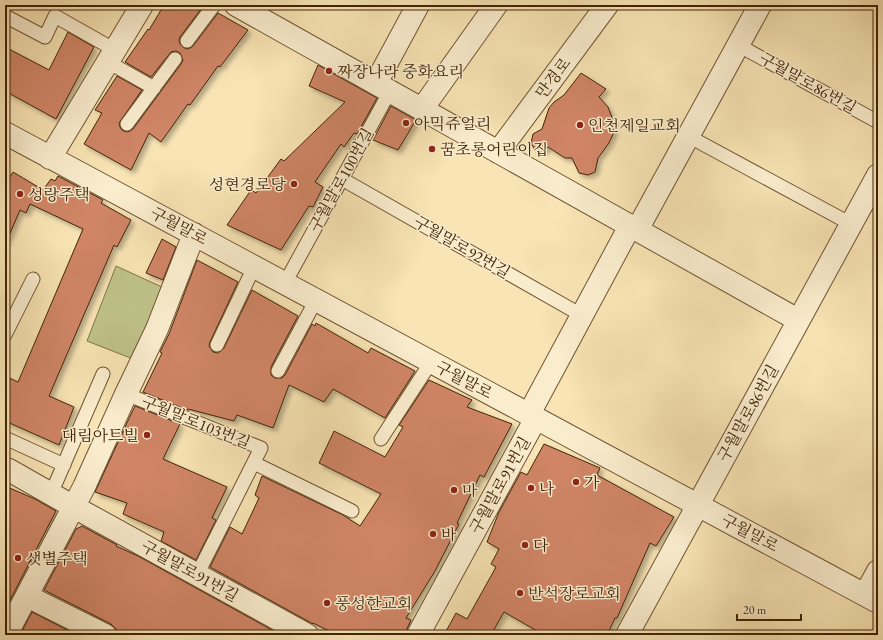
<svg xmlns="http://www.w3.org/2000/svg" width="883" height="640" font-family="'EB Garamond','Noto Serif KR',serif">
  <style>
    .green { fill: #c0c38b; stroke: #80744a }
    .building { fill: #cf8566; stroke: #412408; filter: url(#shadow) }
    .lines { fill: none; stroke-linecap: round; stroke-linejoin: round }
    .lane-casing { stroke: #6f5433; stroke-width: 15 }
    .street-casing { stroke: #6f5433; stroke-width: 24 }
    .lane { stroke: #faedce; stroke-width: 13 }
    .street { stroke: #faedce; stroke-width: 22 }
    .poi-dot { fill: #8f2418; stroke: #faedce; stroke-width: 1.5 }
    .labels { text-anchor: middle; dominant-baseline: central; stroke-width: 3; stroke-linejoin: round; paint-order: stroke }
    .poi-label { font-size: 16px; fill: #412408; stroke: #faedce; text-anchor: start }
    .street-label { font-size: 16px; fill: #412408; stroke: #faedce }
  </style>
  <defs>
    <filter id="shadow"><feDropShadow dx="3.5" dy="3.5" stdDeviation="2" flood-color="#0004"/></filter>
  </defs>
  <rect width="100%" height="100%" fill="#f8e4b4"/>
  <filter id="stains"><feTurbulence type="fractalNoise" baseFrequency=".005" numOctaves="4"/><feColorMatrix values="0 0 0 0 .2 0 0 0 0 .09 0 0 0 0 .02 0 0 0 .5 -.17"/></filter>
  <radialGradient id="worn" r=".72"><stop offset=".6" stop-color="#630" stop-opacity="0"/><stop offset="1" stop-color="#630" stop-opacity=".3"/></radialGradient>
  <path class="green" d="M116 266 162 287 133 359 87 341Z"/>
  <path class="building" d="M164 5H204L180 37 179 40 180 44 186 49 190 48 193 46 218 13 248 30 220 67 218 66 190 105 188 104 161 142 149 133 131 170 84 144 102 113 95 110 117 76 142 90 119 123 120 127 122 130 126 132 130 131 133 129 181 64 183 60 180 53 176 51 171 52 151 77 125 62 148 29 149 30Z
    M68 32 94 47 56 119 5 91V47L49 70Z
    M318 65 377 98 357 134 354 133 344 147 341 144 315 182 323 187 313 207 309 206 281 250 227 225 251 190 256 193 281 159 284 161 345 102 309 86Z
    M581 73 606 89 599 97 608 107 613 120 614 132 609 143 598 158 595 172 588 175 579 173 572 158H565L548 147 543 152 535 150 531 143 533 134 542 129 549 108 554 102 564 95Z
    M391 106 416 120 398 150 373 140Z
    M13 172 43 190 51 179 55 181 58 176 103 200 101 203 131 220 117 247 114 245 49 396 74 407 59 445 5 421V376L18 382 83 229 30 204 26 213 20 210 5 245V185Z
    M162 239 176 247 163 280 146 273Z
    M197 260 238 282 210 342 209 346 213 352 218 353 224 348 252 290 298 316 271 367V375L275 378H282L285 375 312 324 315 326 316 323 368 353 371 348 415 371 385 418 333 389 324 402 289 385 273 428 237 415 234 421 188 409 187 410 143 392 162 353 160 352 169 334Z
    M429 380 472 400 467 407 512 424 484 477 480 475 457 523 459 524 435 571 406 618 411 620 404 635H337L313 623V624L210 567 230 527 242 534 259 498 255 495 262 476 343 515 360 526 381 494 319 463 334 431 385 457 403 427 399 425Z
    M135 406 180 424 163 459 227 487 212 518 216 520 196 560 161 541 164 532 123 514 127 503 95 492 132 412Z
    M544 444 600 468 597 475 674 517 656 546 650 543 617 618H615L607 635H544L504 612 492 633 496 635H444L456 613 467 619 496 567 491 564 499 549 487 542 499 512 521 472 527 475Z
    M5 486 35 499 56 511 5 610Z
    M82 526 117 545 116 546 138 556 281 635H127L117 631 115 628 111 624 44 590 76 529Z
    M32 612 77 635H20Z"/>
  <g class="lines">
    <g class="lane-casing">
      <path id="lane" d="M5 16 45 37 55 16 115 50
        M187 41 214 5
        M738 45 878 122
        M108 62 154 88
        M127 124 175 59
        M688 136 851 224
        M342 179 583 316
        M285 283 390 91
        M5 335 33 279
        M217 345 254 267
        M278 371 316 300
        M126 394 261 448 197 575
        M5 438 64 465
        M381 439 431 362
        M254 463 352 511
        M51 494 103 374"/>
    </g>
    <g class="street-casing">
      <path id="street" d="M236 5 798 320
        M376 83 418 5
        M422 109 496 5
        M5 133 878 602
        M498 152 607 5
        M50 158 142 5
        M637 230 760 5
        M529 414 630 226
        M5 469 9 470 74 507 307 635
        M865 595 878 571
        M27 596 105 635
        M6 635 84 487 126 394 157 329 194 234
        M418 635 536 418
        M627 635 878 175"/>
    </g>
    <use href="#lane" class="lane"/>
    <use href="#street" class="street"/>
  </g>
  <g class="poi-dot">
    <circle cx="329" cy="71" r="4"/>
    <circle cx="406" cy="123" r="4"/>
    <circle cx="580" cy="125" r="4"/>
    <circle cx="432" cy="149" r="4"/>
    <circle cx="294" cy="184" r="4"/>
    <circle cx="20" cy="194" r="4"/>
    <circle cx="147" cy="435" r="4"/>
    <circle cx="576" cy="482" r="4"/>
    <circle cx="531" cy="488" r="4"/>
    <circle cx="454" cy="490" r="4"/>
    <circle cx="433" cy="534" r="4"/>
    <circle cx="525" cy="545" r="4"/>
    <circle cx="18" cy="558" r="4"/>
    <circle cx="520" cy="593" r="4"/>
    <circle cx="327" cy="603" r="4"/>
  </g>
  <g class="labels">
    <g class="poi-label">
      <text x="337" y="71">짜장나라 중화요리</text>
      <text x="414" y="123">아믹쥬얼리</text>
      <text x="588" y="125">인천제일교회</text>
      <text x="440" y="149">꿈초롱어린이집</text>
      <text x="286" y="184" text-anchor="end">성현경로당</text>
      <text x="28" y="194">성랑주택</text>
      <text x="139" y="435" text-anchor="end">대림아트빌</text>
      <text x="584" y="482">가</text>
      <text x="539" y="488">나</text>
      <text x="462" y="490">마</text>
      <text x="441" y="534">바</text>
      <text x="533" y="545">다</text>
      <text x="26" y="558">샛별주택</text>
      <text x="528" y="593">반석장로교회</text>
      <text x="335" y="603">풍성한교회</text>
    </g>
    <g class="street-label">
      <text transform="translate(553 78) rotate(-53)">만경로</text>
      <text transform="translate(808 83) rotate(29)">구월말로86번길</text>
      <text transform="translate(341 180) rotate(-61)">구월말로100번길</text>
      <text transform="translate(179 226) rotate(28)">구월말로</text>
      <text transform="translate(462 247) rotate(30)">구월말로92번길</text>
      <text transform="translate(464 380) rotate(28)">구월말로</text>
      <text transform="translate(748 413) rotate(-61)">구월말로86번길</text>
      <text transform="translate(196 422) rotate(22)">구월말로103번길</text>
      <text transform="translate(500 485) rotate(-61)">구월말로91번길</text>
      <text transform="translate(750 533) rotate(28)">구월말로</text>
      <text transform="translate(190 571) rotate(29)">구월말로91번길</text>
    </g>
  </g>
  <rect width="883" height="640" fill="none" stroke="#f8e4b4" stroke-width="20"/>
  <rect x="6" y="6" width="871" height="628" fill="none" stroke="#412408" stroke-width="2"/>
  <rect x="10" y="10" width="863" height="620" fill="none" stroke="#412408"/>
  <path d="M737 614v6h64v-6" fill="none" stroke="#412408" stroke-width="2"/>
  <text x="743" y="614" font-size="12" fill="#412408" stroke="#faedce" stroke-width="3" paint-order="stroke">20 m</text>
  <rect width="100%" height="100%" filter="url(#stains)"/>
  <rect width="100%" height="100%" fill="url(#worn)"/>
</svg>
